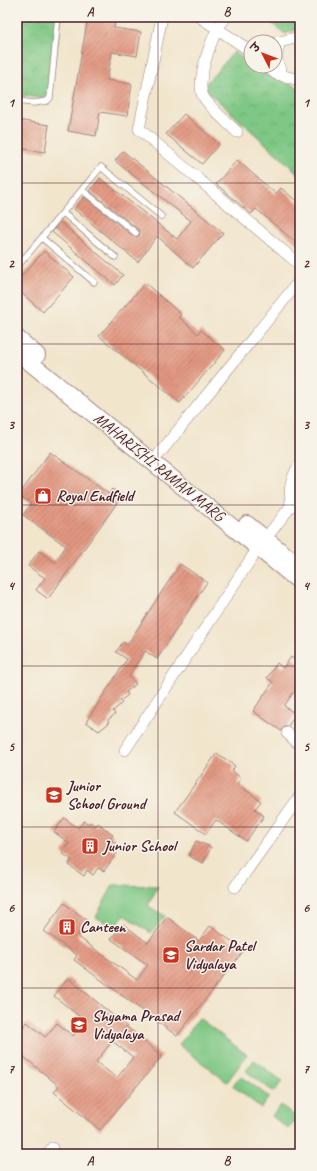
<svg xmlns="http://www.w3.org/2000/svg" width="317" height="1171" font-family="Caveat,'Playpen Sans Deva',sans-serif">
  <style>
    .green { fill: #7ec784; stroke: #647358 }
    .park { fill: url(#park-crowns); stroke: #647358 }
    .building { fill: url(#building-hatch); fill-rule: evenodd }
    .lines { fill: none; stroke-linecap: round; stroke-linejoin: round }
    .service-casing { stroke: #9e827c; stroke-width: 7 }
    .minor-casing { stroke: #9e827c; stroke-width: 12 }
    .secondary-casing { stroke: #9e827c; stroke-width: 18 }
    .service { stroke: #fff; stroke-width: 5.5 }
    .minor { stroke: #fff; stroke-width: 11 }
    .secondary { stroke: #fff; stroke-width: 16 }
    .grid { fill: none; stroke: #4a1f2b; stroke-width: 1; stroke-opacity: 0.55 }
    .labels { text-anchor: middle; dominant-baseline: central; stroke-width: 3; stroke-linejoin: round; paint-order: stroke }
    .street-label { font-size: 16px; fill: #4a1f2b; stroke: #f7f3e8 }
    .poi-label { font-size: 16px; font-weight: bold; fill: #4a1f2b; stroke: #f7f3e8; text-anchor: start }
    .neatline { fill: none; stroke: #4a1f2b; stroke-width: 1.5 }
    .grid-label { font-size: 13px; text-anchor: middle; font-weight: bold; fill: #4a1f2b }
  </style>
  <defs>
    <pattern id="park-crowns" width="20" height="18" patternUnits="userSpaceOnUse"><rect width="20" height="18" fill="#7ec784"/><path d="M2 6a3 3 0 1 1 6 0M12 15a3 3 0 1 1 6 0" fill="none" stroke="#6eaa72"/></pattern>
    <pattern id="building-hatch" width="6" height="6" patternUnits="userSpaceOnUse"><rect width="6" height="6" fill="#e29781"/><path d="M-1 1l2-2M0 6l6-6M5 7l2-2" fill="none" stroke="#b97b6a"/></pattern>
  </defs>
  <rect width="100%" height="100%" fill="#f7f3e8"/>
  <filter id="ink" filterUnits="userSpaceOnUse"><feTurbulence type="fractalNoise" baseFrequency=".025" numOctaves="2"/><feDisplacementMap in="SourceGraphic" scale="8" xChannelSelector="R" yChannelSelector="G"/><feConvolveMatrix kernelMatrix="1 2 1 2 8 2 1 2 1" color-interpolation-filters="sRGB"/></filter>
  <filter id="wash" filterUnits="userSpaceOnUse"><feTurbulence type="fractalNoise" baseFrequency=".012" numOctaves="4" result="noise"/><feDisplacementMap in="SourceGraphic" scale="16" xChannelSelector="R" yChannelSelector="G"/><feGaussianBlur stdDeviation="0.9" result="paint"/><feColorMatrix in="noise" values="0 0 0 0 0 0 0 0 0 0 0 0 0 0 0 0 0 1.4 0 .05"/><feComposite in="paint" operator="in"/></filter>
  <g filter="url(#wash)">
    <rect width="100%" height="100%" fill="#f1e5cc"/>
    <path class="green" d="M113 885 158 886 148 906 165 916 151 933 124 915 114 928 96 917Z
      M199 1018 247 1055 227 1082 179 1045Z
      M254 1060 282 1081 274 1092 246 1071Z
      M241 1076 269 1097 261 1108 233 1086Z
      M281 1105 297 1118 288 1129 272 1116Z"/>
    <path class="park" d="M17 17H61L48 99 17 95Z
      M264 17H300V28L285 34Z
      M234 52 251 64V66H254L267 74 300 88V175L203 87Z"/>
    <g id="blocks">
      <path class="building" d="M88 17H116L114 28 141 32 137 56 112 52 107 80 132 84 127 116 100 112 96 136 68 131Z
        M184 114 219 144 202 164 166 134Z
        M17 120 49 125 45 152 17 148Z
        M123 151 223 233 193 268 157 236 138 262 74 209 84 197 133 236 136 237 139 236 140 233 139 230 90 191 100 178 177 239 191 221 115 161Z
        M237 160 276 194 281 188 300 204V246L256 209 251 214 216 184Z
        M60 222 123 275 115 285 52 232Z
        M44 251 74 277 43 312 17 289V281Z
        M145 283 181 314 179 317 198 334 201 330 225 350 180 403 99 336Z
        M50 452 109 494 112 489 122 496 48 599 36 590 45 578 28 566 39 551 55 562 66 546 23 515 31 504 19 495Z
        M180 564 207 582 157 659 145 651 129 676 136 684 126 692 128 695 120 701 122 703 113 711 115 714 108 720 109 723 99 731 86 722 127 659 116 652 123 642 127 645Z
        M291 657 300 664V683L284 706 296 714 288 726H285L281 731 253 711 273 682 267 678 277 663 283 668Z
        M217 753 235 766 232 771 241 778 237 784 261 801 255 809 264 816 246 841 216 820 206 834 175 812Z
        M64 818 78 828 84 821 89 824 90 822 96 826 98 823 113 835 110 839 116 843 111 849 117 853 104 871 98 868 93 875 87 870 84 876 69 865 72 860 62 853 69 843 54 832Z
        M196 841 211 847 203 863 189 856Z
        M64 903 88 921 77 936 137 980 148 965 111 939 123 924 148 943 167 917 199 941 210 926 244 950 177 1036 74 960 77 955 44 931Z
        M68 978 162 1056 100 1130 54 1092 59 1086 17 1051V1034L27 1022 45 1037 57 1023 73 1036 85 1021 54 996ZM112 1041 133 1057 117 1078 96 1062Z"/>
    </g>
  </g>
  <g filter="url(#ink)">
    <use href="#blocks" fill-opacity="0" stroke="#9e827c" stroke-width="1"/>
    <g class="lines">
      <g class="service-casing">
        <path id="service" d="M17 101 34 103 47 101 50 98 58 17
          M82 190 136 233
          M63 213 115 257
          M42 238 94 282
          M17 267 101 167 161 216"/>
      </g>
      <g class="minor-casing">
        <path id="minor" d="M162 17 139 129 300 265
          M200 17 240 44 246 48H251
          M226 17C223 21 219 25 217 30 210 43 196 83 203 96 209 107 228 123 237 132
          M280 42C275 57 276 62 283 76
          M275 43 300 37
          M266 66 276 74 300 80
          M159 454 300 280
          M291 506C289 487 290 480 300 464
          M287 733 300 745
          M125 750 258 548 291 506 300 505
          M235 887 300 796
          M48 1154 52 1148"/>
      </g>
      <g class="secondary-casing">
        <path id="secondary" d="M17 338 37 355
          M17 352 300 582
          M247 524 300 567"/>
      </g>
      <use href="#service" class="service"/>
      <use href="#minor" class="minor"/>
      <use href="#secondary" class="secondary"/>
    </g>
  </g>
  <path class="grid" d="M158 17V1154M17 183H300M17 344H300M17 505H300M17 666H300M17 827H300M17 988H300"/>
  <defs>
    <g id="shop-square" transform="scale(0.9)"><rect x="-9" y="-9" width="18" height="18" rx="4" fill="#c8321e" stroke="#f7f3e8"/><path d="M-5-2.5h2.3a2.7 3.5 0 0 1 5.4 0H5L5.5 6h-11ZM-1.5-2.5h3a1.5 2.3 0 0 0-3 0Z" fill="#fff"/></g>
    <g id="school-square" transform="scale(0.9)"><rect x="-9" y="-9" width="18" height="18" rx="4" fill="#c8321e" stroke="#f7f3e8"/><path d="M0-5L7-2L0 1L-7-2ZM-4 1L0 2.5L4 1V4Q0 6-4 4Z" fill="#fff"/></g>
    <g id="building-square" transform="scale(0.9)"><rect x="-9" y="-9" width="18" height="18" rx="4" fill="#c8321e" stroke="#f7f3e8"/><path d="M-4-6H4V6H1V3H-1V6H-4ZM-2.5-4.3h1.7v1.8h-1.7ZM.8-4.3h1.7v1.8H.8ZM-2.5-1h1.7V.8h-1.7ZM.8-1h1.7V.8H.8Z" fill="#fff"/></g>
  </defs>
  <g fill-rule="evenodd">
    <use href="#shop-square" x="43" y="496"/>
    <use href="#school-square" x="54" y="795"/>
    <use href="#building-square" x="90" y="846"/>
    <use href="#building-square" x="67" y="927"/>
    <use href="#school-square" x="171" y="955"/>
    <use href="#school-square" x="79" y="1025"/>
  </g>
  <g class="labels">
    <g class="street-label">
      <text transform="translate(159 467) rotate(39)">MAHARISHI RAMAN MARG</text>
    </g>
    <g class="poi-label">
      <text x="56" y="496">Royal Endfield</text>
      <text x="67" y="786">Junior<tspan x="67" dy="18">School Ground</tspan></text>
      <text x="103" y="846">Junior School</text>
      <text x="80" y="927">Canteen</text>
      <text x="184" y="946">Sardar Patel<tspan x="184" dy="18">Vidyalaya</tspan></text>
      <text x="92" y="1016">Shyama Prasad<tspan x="92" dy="18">Vidyalaya</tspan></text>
    </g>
  </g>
  <rect width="317" height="1171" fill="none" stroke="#f7f3e8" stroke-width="44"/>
  <g transform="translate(263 54) rotate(312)"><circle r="19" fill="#f7f3e8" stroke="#b29e9c"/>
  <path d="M0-3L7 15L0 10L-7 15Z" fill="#c8321e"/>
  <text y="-6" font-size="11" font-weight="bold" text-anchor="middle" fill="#4a1f2b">उ</text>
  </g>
  <rect x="22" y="22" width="273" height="1127" class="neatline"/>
  <g class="grid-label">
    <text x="90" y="16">A</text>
    <text x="227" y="16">B</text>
    <text x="11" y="107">1</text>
    <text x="306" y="107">1</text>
    <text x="11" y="268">2</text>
    <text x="306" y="268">2</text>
    <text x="11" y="429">3</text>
    <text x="306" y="429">3</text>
    <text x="11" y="590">4</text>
    <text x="306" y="590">4</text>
    <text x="11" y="751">5</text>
    <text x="306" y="751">5</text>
    <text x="11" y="912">6</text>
    <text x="306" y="912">6</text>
    <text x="11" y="1073">7</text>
    <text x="306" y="1073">7</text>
    <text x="90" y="1165">A</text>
    <text x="227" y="1165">B</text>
  </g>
</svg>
